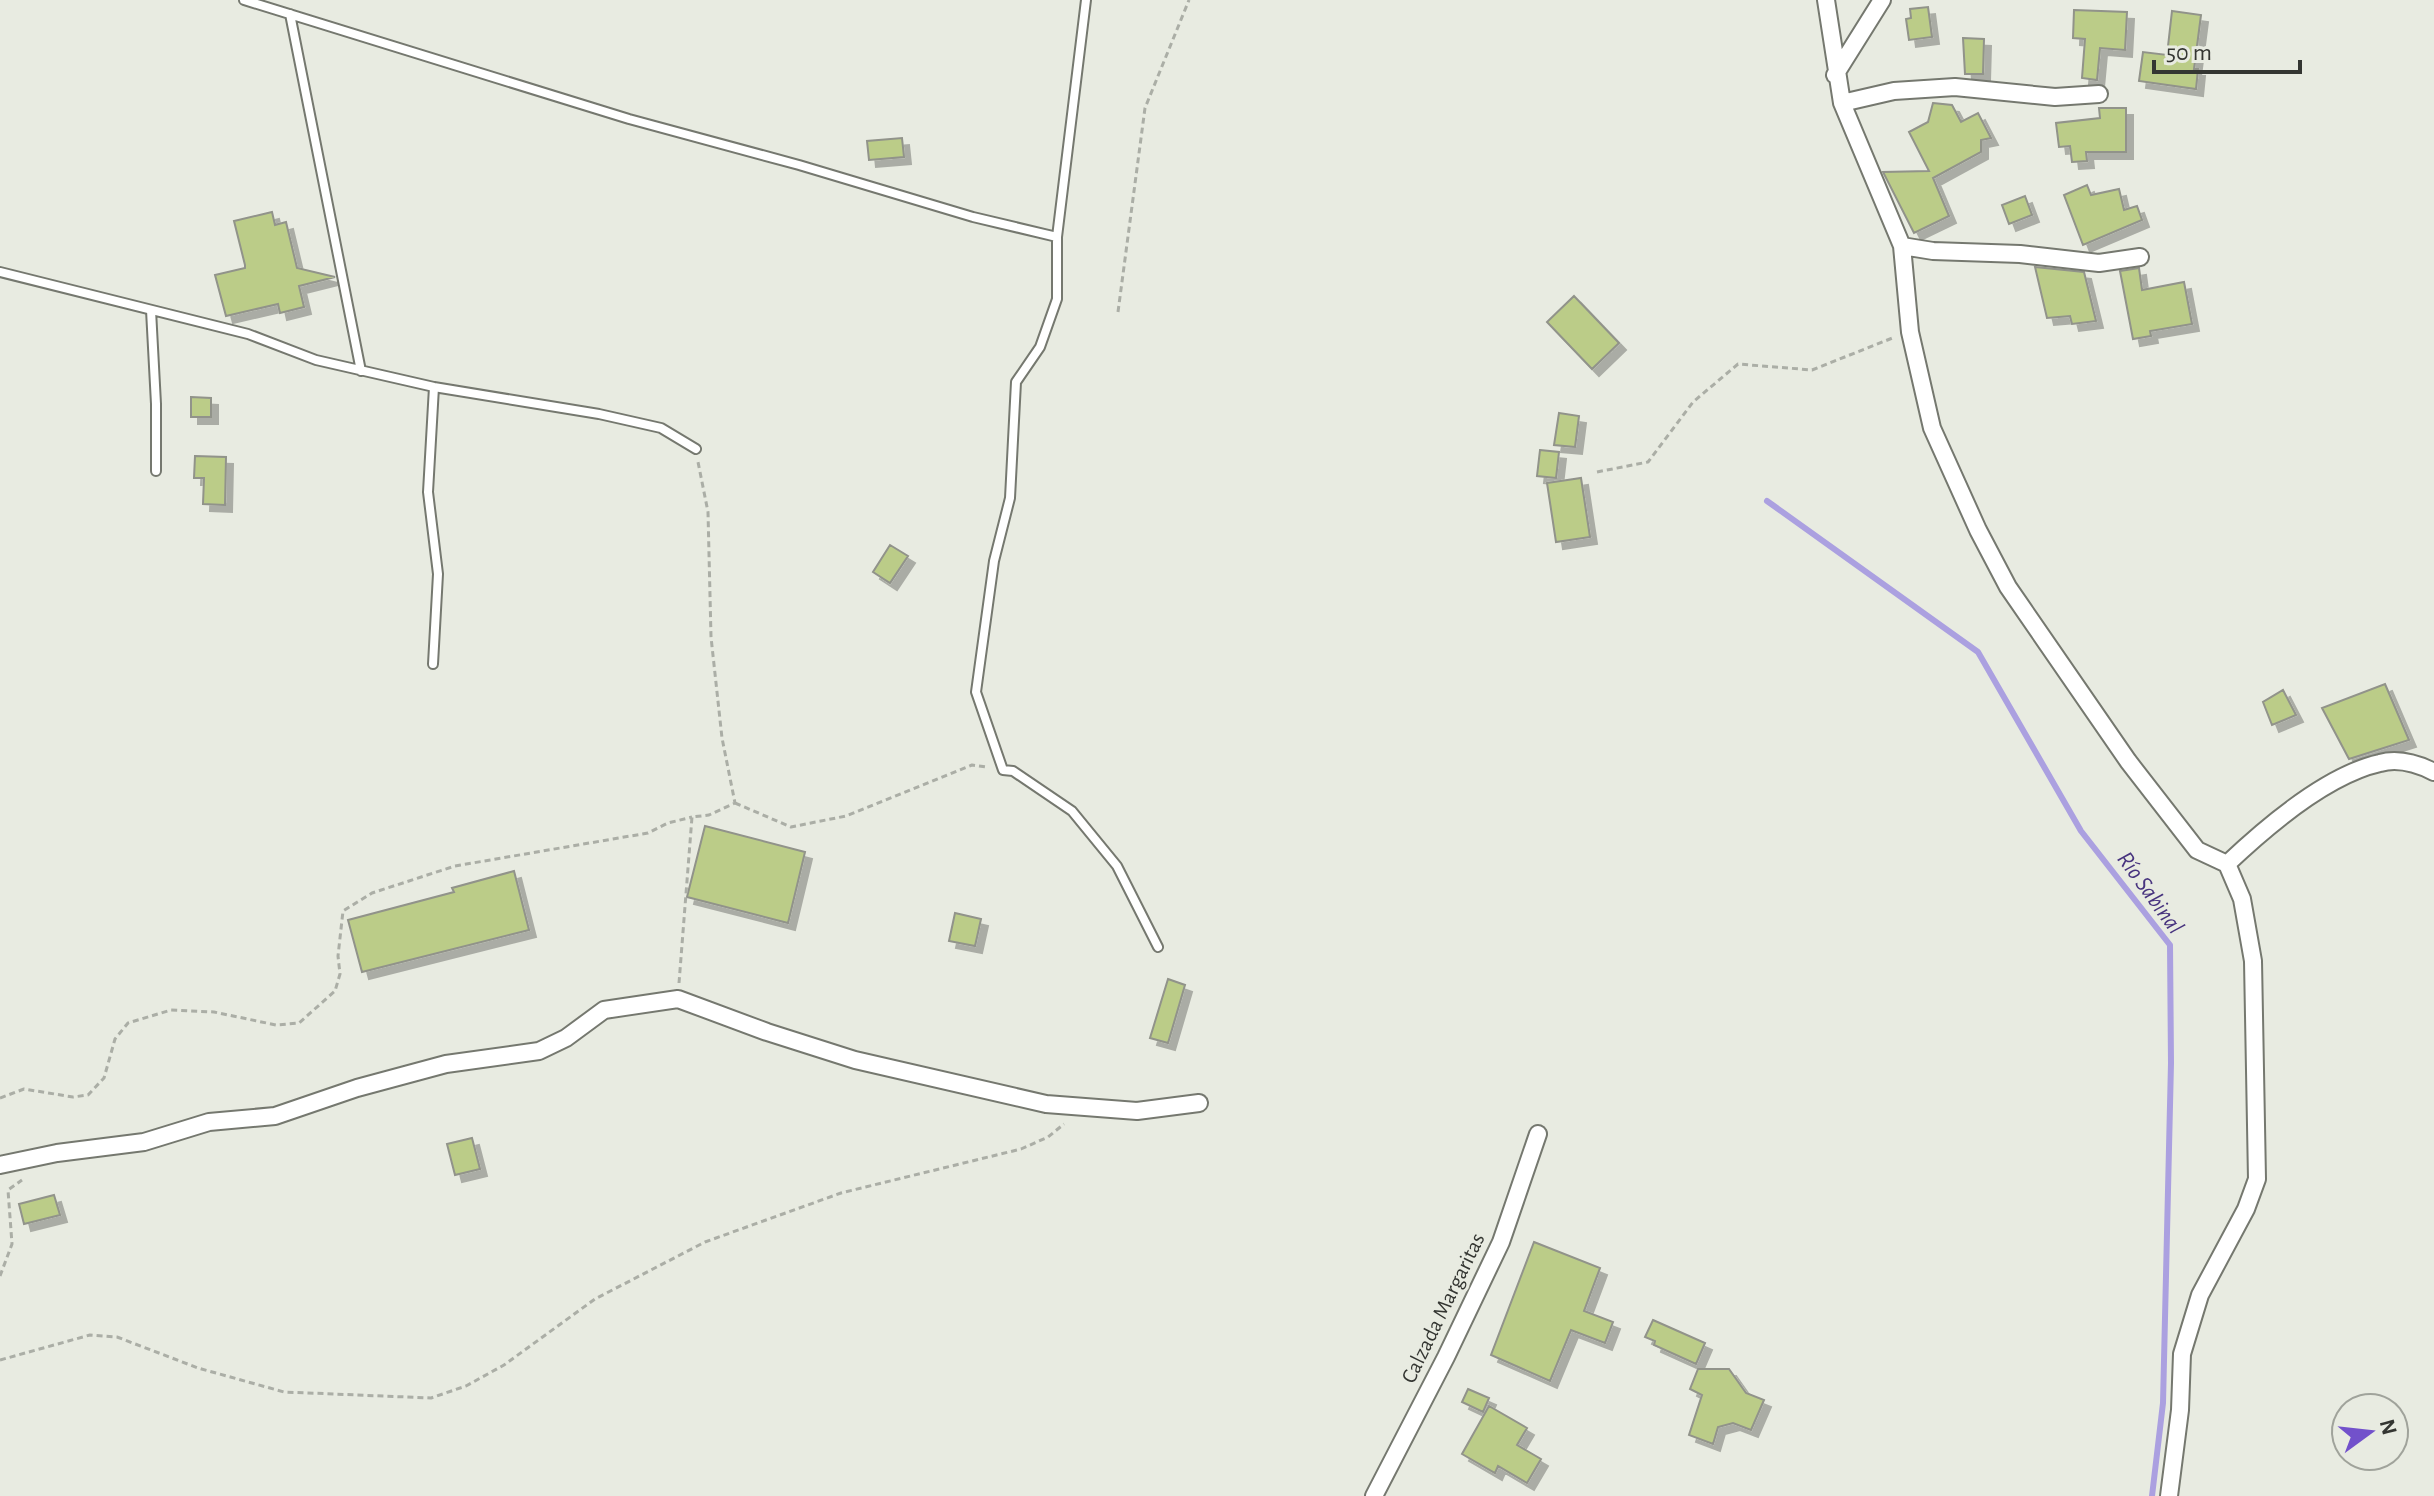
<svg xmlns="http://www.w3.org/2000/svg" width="2434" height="1496" font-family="'Alegreya Sans',sans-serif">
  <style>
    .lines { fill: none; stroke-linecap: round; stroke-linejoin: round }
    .stream { stroke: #aba0e0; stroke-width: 6 }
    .building { fill: #bc8; stroke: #91938a; stroke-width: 2; filter: url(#shadow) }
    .service-casing { stroke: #75786f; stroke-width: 12 }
    .minor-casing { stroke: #75786f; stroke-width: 20 }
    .path { stroke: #abaea6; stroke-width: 3; stroke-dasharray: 6 4; stroke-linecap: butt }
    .service { stroke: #fff; stroke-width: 8 }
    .minor { stroke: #fff; stroke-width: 16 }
    .labels { text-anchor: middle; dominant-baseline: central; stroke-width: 6; stroke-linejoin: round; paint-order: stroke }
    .street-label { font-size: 22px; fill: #343632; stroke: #e8ebe1 }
    .water-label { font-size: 24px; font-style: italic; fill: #47337e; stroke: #e8ebe1 }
  </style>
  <defs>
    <filter id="shadow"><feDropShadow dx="7" dy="7" stdDeviation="0" flood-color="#0004"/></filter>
  </defs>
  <rect width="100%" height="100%" fill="#e8ebe1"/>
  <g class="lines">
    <path class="stream" d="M1767 501 1978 652 2081 831 2170 945 2171 1063 2163 1403 2152 1496"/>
  </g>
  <path class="building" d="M1928 7 1932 37 1909 40 1906 19 1911 18 1910 9Z
    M2074 10 2127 12 2125 50 2100 48 2097 80 2082 78 2085 39 2073 38Z
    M2172 11 2201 15 2194 69H2198L2196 89 2139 81 2143 52 2167 55Z
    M1963 38 1984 39 1983 74H1965Z
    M1933 103 1952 105 1961 122 1978 113 1991 138 1981 140V152L1933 178 1949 216 1914 233 1883 172 1929 171 1909 132 1928 122Z
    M2099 108H2126V152H2086L2087 161 2072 162 2070 146 2059 147 2056 123 2100 118Z
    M902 138 904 157 869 160 867 141Z
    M2087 185 2091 195 2119 189 2124 210 2137 206 2142 220 2083 245 2064 195Z
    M2025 196 2032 215 2009 224 2002 205Z
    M272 212 275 225 286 222 297 268 335 277 299 286 304 307 280 313 278 304 226 316 215 275 245 268V265L234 221Z
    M2035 267 2084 272 2096 321 2072 324 2070 316 2047 318Z
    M2139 268 2142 290 2184 282 2192 324 2150 331 2151 336 2133 339 2120 271Z
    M1574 296 1619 343 1592 369 1547 322Z
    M191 397 211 398V417H191Z
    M1559 413 1579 416 1575 447 1554 445Z
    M1540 450 1559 452 1556 478 1537 476Z
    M195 456 226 457 225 505 203 504 204 478H194Z
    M1581 478 1590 537 1556 542 1547 483Z
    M890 545 908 556 890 583 873 572Z
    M2385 684 2409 740 2349 759 2322 708Z
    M2283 690 2296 715 2272 725 2263 702Z
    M705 826 805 852 788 923 687 897Z
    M514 871 529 930 362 972 348 920 454 892 452 888Z
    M955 913 981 919 975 946 949 941Z
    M1168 979 1185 985 1168 1043 1150 1038Z
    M472 1138 480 1169 455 1175 447 1144Z
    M54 1195 60 1215 24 1224 19 1204Z
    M1534 1242 1600 1268 1584 1311 1613 1322 1605 1343 1571 1330 1550 1381 1491 1355Z
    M1653 1320 1705 1343 1696 1364 1654 1345 1655 1341 1645 1337Z
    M1698 1369H1729L1746 1393 1764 1400 1751 1430 1733 1423 1718 1427 1713 1444 1689 1435 1702 1395 1690 1389Z
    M1468 1389 1489 1398 1483 1412 1462 1402Z
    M1489 1406 1527 1428 1517 1445 1541 1459 1527 1483 1498 1466 1495 1473 1462 1454Z"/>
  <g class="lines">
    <g class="service-casing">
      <path id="service" d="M244 0 629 119 799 165 973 217 1057 237
        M1086 0 1057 237V299L1040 347 1016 382 1010 498 994 561 976 692 1003 770 1013 771 1072 811 1117 866 1158 947
        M290 14 361 371
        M0 272 248 334 316 360 434 387 599 414 661 428 696 449
        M151 310 156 404V471
        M433 664 438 574 428 492 434 387"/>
    </g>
    <g class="minor-casing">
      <path id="minor" d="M1826 0 1842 103 1902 246 1910 332 1932 428 1978 530 2008 587 2128 761 2197 850 2227 864 2242 899 2253 961 2257 1179 2246 1209 2200 1295 2182 1354 2180 1410 2169 1496
        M1835 75 1882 0
        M1842 103 1894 91 1955 87 2055 97 2099 94
        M1902 246 1933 251 2020 254 2099 263 2140 257
        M2227 864C2266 827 2326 775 2380 763 2398 758 2418 764 2434 772
        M0 1165 57 1153 144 1142 209 1122 275 1116 357 1088 446 1064 539 1051 566 1038 604 1010 678 999 767 1032 855 1060 1046 1104 1137 1111 1199 1103
        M1374 1496 1446 1357 1501 1242 1538 1134"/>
    </g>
    <path class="path" d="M1118 312 1145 108 1189 0
      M1597 472 1648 462 1693 402 1738 364 1812 370 1895 337
      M735 803 791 827 846 816 972 765 987 767
      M679 983 692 817 709 815 735 803 722 738 711 637 708 512 698 462
      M0 1098 24 1089 73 1097 88 1095 104 1078 115 1039 128 1023 171 1010 214 1012 276 1025 299 1023 335 991 340 974 338 956 343 911 372 893 455 866 648 833 668 823 692 817
      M0 1276 12 1244 8 1190 22 1180
      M0 1360 90 1335 117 1337 198 1368 284 1392 431 1398 466 1386 504 1365 595 1299 705 1242 841 1193 1021 1149 1048 1137 1064 1124"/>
    <use href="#service" class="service"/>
    <use href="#minor" class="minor"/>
  </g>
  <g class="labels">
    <g class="street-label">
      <text transform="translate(1443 1308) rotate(-64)">Calzada Margaritas</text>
    </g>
    <g class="water-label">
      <text transform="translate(2150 893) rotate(54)">Río Sabinal</text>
    </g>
  </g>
  <g transform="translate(2370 1432) rotate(75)"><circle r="38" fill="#e8ebe1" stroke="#a0a39b" stroke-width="2"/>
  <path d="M0-6L14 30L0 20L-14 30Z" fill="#7251cb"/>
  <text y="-12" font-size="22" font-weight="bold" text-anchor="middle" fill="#343632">N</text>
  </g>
  <path d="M2154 60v12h146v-12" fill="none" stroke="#343632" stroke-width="4"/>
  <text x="2166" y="60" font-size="24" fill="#343632" stroke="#e8ebe1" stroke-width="6" paint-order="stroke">50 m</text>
</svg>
